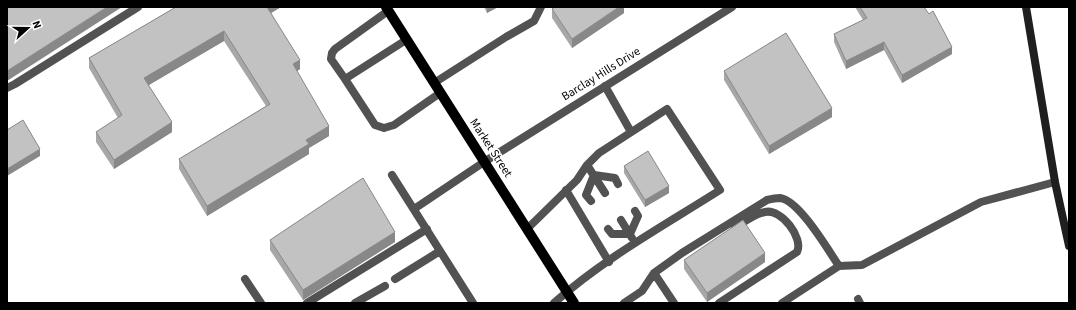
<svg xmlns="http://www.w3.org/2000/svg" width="1076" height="310" font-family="'Source Sans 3',sans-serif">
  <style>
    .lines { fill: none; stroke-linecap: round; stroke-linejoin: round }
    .lane { stroke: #525252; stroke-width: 8 }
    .street { stroke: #525252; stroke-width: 8 }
    .secondary { stroke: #1f1f1f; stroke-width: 8 }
    .primary { stroke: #000; stroke-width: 10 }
    .wall { fill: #a7a7a7 }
    .shaded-wall { fill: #888 }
    .building { fill: #c2c2c2; stroke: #888 }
    .labels { text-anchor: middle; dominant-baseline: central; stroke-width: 3; stroke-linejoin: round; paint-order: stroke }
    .street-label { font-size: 12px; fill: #000; stroke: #fff }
  </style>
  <rect width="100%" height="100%" fill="#fff"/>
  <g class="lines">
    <path class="lane" d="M388 11 335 49 332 53 331 59 345 79 406 40
      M345 79 375 125 384 128 394 125 440 93
      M434 83 506 37 534 21 541 7
      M605 86 631 132
      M7 88 15 84 138 7
      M587 165 605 193
      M392 175 473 303
      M566 190 609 262
      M591 201 586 195 594 175 615 178 618 184
      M414 209 484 162
      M621 220 632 238
      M527 229 577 180 587 165 599 153 667 109 720 190C665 225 603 259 554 303
      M608 229 612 234H630L638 216 635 211
      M654 273 674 303
      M245 279 261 303
      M395 279 440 251
      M858 299 860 303
      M307 303 427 229
      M355 303 385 286
      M624 303 642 291 654 273 682 253 767 200C771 199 776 198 780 198 799 200 828 250 839 266
      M719 303 797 252C804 238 781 208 765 212 754 214 744 222 735 228
      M782 303 839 266 862 265 981 202 1055 182"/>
    <path class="street" d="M484 162 732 7"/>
    <path class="secondary" d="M1026 7 1055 182 1069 246"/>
    <path class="primary" d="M386 7 574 303"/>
  </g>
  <path class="wall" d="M176 7H281L271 13 300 69 297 71 329 136 309 148V154L207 216 179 169V159L266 106 224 41 148 85 172 132 114 169 96 142V132L118 118 89 68V58Z
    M484 7H498L487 13Z
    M624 7V13L572 48 552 18V9Z
    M855 7H924L952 54 902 83 884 50 846 69 834 42V34L863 20Z
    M724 71 832 117 769 154 724 80Z
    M624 166 669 193 645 207 624 173Z
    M270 240 395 242 303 300 270 250Z
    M684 260 765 262 707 302 684 269Z"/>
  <path class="shaded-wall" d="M107 7H122L7 81V71Z
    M266 7H281L266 16Z
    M487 7H498L487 13Z
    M619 7H624V13L572 48V39Z
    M224 31V41L144 88V78Z
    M884 42V50L846 69V61Z
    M952 47V54L902 83V75Z
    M300 60V69L293 74V64Z
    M832 108V117L769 154V146Z
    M172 122V132L114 169V160Z
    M329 126V136L309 148V154L207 216V206L306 140Z
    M40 149V156L7 176V169Z
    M669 186V193L645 207V200Z
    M395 232V242L303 300V290Z
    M765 253V262L707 302V293Z"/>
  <path class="building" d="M7 7H107L7 71Z
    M176 7H267L300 60 293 64 329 126 306 140 309 144 207 206 179 159 270 104 224 31 144 78 172 122 114 160 96 132 122 115 89 58Z
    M555 7H619L572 39 552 9Z
    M860 7H924L929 14 933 11 952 47 902 75 884 42 846 61 834 34 867 18Z
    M786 33 832 108 769 146 724 71Z
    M23 120 40 149 7 169V130Z
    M648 151 669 186 645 200 624 166Z
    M363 178 395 232 303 290 270 240Z
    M743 220 765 253 707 293 684 260Z"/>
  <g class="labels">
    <g class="street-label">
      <text transform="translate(601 74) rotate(-32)">Barclay Hills Drive</text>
      <text transform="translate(491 148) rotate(57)">Market Street</text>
    </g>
  </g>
  <rect width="1076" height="310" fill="none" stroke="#000000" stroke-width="16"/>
  <g transform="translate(28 28) rotate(69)" stroke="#ffffff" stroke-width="3" paint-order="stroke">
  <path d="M0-3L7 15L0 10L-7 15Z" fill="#000000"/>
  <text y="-6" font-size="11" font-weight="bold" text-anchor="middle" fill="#000000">N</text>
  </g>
</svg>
